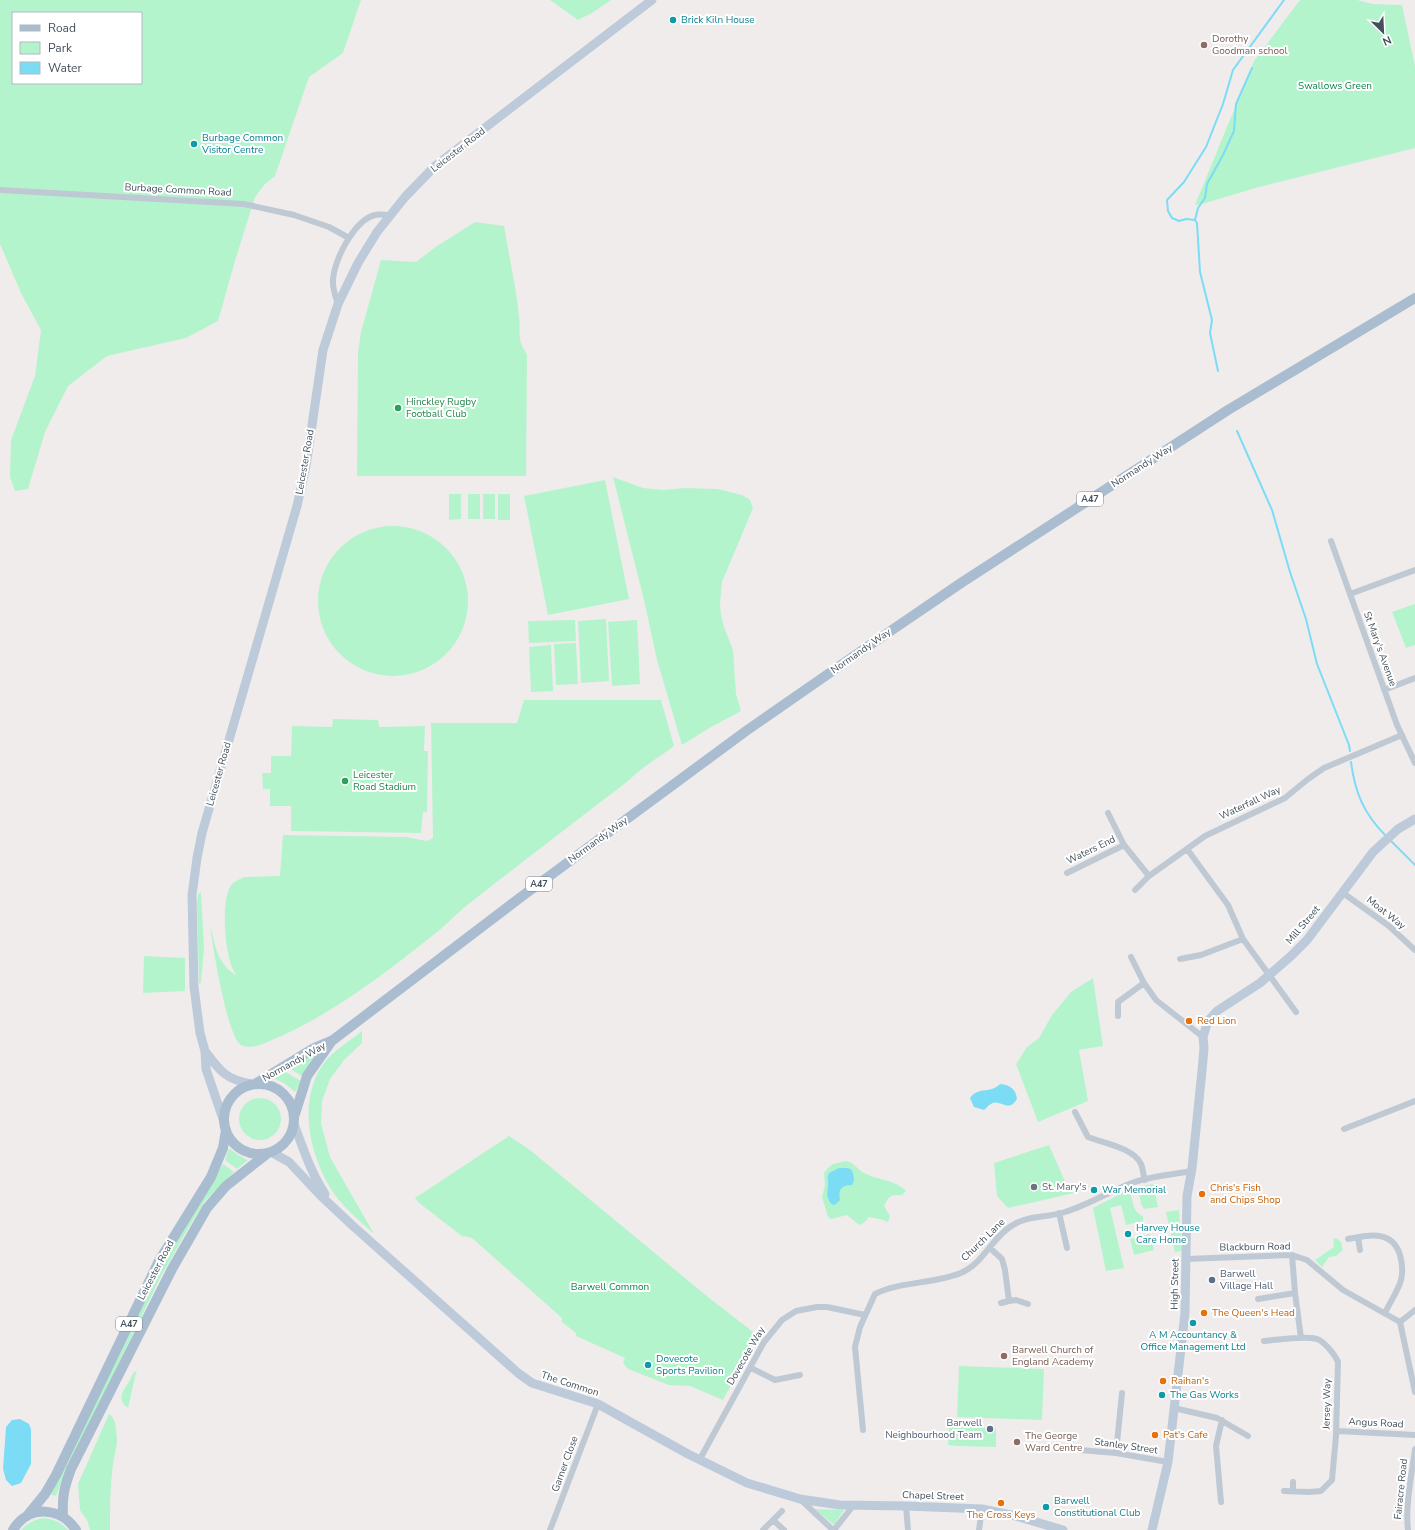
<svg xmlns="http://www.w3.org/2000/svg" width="1415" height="1530" font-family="'Nunito Sans',sans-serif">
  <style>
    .green { fill: #b4f4cd; fill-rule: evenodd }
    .water { fill: #7cdcf6 }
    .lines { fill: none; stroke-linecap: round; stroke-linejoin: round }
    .stream { stroke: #7cdcf6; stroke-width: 2 }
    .street { stroke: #bec9d4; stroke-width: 6 }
    .secondary { stroke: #bdcad9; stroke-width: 9 }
    .primary { stroke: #a9bcd0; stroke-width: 10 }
    .culture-dot { fill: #0f9aa8; stroke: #fff; stroke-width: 1.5 }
    .education-dot { fill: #8d6e63; stroke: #fff; stroke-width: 1.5 }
    .leisure-dot { fill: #2e9e5b; stroke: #fff; stroke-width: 1.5 }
    .food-dot { fill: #e8710a; stroke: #fff; stroke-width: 1.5 }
    .worship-dot { fill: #6b7280; stroke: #fff; stroke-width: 1.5 }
    .service-dot { fill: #5c6f8a; stroke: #fff; stroke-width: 1.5 }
    .labels { text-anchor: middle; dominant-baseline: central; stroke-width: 4; stroke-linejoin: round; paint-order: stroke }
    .shield { fill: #fff; stroke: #7b848d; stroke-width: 1 }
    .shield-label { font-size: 9px; font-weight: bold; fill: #43505c }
    .culture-label { font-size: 10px; fill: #0d838f; stroke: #fff; text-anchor: start }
    .education-label { font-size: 10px; fill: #785e54; stroke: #fff; text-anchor: start }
    .park-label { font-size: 10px; fill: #0b8649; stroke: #fff }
    .street-label { font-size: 10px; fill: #43505c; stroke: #fff }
    .leisure-label { font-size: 10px; fill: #27864d; stroke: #fff; text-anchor: start }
    .food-label { font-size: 10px; fill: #c56008; stroke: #fff; text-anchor: start }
    .worship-label { font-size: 10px; fill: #5b616d; stroke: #fff; text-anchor: start }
    .service-label { font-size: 10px; fill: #4e5e75; stroke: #fff; text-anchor: start }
  </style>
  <rect width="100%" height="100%" fill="#f0ecec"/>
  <path class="green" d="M0 0H361L343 53 309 77 275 176 265 184 255 197 235 261 218 321 186 338 107 356 68 386 45 432 28 489 15 491 10 477 11 440 35 376 41 330 21 293 0 244ZM13 13H141V83H13Z
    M550 0H611L592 13 578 20Z
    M1300 0H1357L1373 4 1402 5 1415 66V148L1259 187 1202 204 1195 205 1254 61Z
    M475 222 504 226C509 256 516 286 519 316 521 331 516 340 527 354L526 476H357L358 353 361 332 381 260 416 262 437 246Z
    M613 477 643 488 663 490 685 488 718 489 742 495 750 500 753 508 722 582 720 604 721 615 724 627 733 650 736 694 741 711 711 727 682 745 657 660 644 600Z
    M605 480 629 599 548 615 524 496Z
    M449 494H461V519L449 520Z
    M468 494H480V519H468Z
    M483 494H495V519H483Z
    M498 494H510V520H498Z
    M318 601a75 75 0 1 1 150 0a75 75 0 1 1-150 0Z
    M1415 604V645L1406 648 1392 612Z
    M606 619 609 681 581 683 578 621Z
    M575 620 576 641 529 643 528 621Z
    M637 620 640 684 612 686 608 622Z
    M576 643 578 684 556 685 554 644Z
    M551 645 553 691 531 692 529 647Z
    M524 700H661L674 746C658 758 641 768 628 781 574 822 520 864 466 906 454 916 444 927 432 936 384 974 335 1012 279 1037 268 1041 253 1051 241 1045 227 1037 212 943 210 924 215 944 217 964 236 975 235 973 233 970 232 967 225 951 221 903 230 887 233 882 239 879 245 877L280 876 283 835 406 837 427 841 433 838 431 723H517Z
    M333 719 378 720 379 727 425 726 424 751H428L427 812H423L421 833 291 831V806H270V789H263L262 773H271V756H291L292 726 332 727Z
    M201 892 204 947 201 983H199L197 905 198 894Z
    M144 956 185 958V991L143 993Z
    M1093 978 1103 1046 1079 1050 1088 1101 1038 1122 1016 1064 1027 1047 1039 1038 1052 1015 1071 992Z
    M362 1031V1043L344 1060 330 1079 322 1101 321 1123 330 1157 374 1234C361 1222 346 1210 335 1195 310 1159 296 1101 324 1063 334 1050 350 1041 362 1031Z
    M316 1051 318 1053 303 1077 289 1068Z
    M284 1071 301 1081 295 1092 284 1083 273 1078Z
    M239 1119a21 21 0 1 1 42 0a21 21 0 1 1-42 0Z
    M509 1136 530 1150 708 1297 757 1335V1337L723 1400 690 1386 669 1385 628 1369 623 1363 625 1358 576 1336V1333L562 1322V1318L472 1238 464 1236 463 1237 418 1202 415 1198Z
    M1049 1145 1067 1186 1078 1185 1079 1192 1008 1208 997 1196 994 1163Z
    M229 1148 238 1155 248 1160 237 1169 225 1160Z
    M846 1161C854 1162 857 1169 864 1173 877 1180 896 1180 906 1191L902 1195C889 1195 890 1195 884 1206L890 1216 888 1222 883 1220 869 1217 865 1222 859 1225 847 1215 831 1219 828 1217 822 1197 825 1185 824 1173 827 1169 833 1164Z
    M223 1164 234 1172 205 1201 186 1232 159 1280 60 1485 56 1496 50 1494 168 1253Z
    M1153 1184 1158 1207 1144 1209 1141 1204 1138 1187Z
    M1130 1189C1132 1199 1133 1213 1143 1216V1221L1126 1225 1121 1205 1110 1208 1124 1268 1106 1271 1093 1208Z
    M1179 1210 1182 1251 1175 1252 1166 1212Z
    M1150 1234 1154 1250 1134 1255 1130 1239Z
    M1333 1238 1338 1239 1341 1242 1343 1250 1336 1256 1329 1257 1322 1267 1315 1260 1334 1247Z
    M959 1366 1044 1369 1042 1420 957 1417Z
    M137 1370 136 1373 128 1408C115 1399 124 1390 130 1380 132 1376 132 1373 137 1370Z
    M109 1414C117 1419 116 1431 117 1440 117 1448 114 1456 113 1464 110 1486 110 1508 110 1530H90L87 1520 80 1510 78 1484Z
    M949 1427 996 1428V1447L957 1446 948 1445Z
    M815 1509 844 1510 834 1525Z
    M43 1518C54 1519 61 1522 68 1530H21C27 1523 34 1520 43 1518Z"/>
  <path class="water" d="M1000 1084C1010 1085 1016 1089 1017 1099 1008 1114 1000 1098 991 1104 988 1105 986 1109 984 1110L974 1107 970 1098C975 1090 983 1091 992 1089 995 1088 998 1086 1000 1084Z
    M839 1168H846L851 1169C854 1174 855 1180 852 1185 841 1185 838 1190 840 1200L836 1204 833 1205C826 1200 827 1193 828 1186 829 1182 827 1179 828 1176L829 1173Z
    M20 1419 29 1424 31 1429V1464L21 1483 12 1486 6 1480 3 1469 6 1427 12 1420Z"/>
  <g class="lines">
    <path class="stream" d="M1195 220 1198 208 1205 198 1207 184 1223 155 1234 131 1236 104 1252 68
      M1218 371 1210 333 1212 320 1200 272 1197 223 1195 220 1186 219 1179 221 1172 218 1168 211 1167 200 1184 182 1206 147 1223 104 1233 70 1284 0
      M1237 431 1272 510 1290 572 1306 619 1317 664 1349 745 1350 751
      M1351 762C1355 793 1364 814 1386 836
      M1390 840 1415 865"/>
    <path class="street" d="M0 190 244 204 294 215 329 227 349 238
      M338 304C336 298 333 290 333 283 332 263 354 220 375 215 379 214 385 215 390 215
      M1331 541 1397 725 1415 763
      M1350 594 1415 570
      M1384 690 1415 678
      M1108 813 1124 845 1149 876
      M1187 849 1228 905 1243 939 1296 1012
      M1067 873 1124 845
      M1135 890 1149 876 1205 836 1285 798 1308 779 1324 768 1402 735
      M1343 893 1389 926 1415 950
      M1131 957 1144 983 1156 1000 1203 1037
      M1180 959 1201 955 1243 939
      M1118 1016V1002L1144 983
      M1075 1112 1088 1137C1103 1143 1134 1148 1141 1164 1143 1168 1143 1175 1145 1180
      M1344 1129 1415 1101
      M1059 1213 1067 1248
      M1358 1237 1360 1250
      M1348 1239C1368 1235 1392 1229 1400 1255 1402 1262 1403 1272 1401 1280 1398 1291 1390 1302 1385 1313
      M990 1248 1002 1259 1005 1270 1009 1301 1016 1300 1028 1304
      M1292 1255 1295 1293 1301 1338
      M1186 1259 1292 1255 1307 1260 1343 1290 1400 1322
      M1258 1299 1295 1293
      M1001 1303 1009 1301
      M1400 1322 1415 1392
      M1400 1322 1415 1310
      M1264 1341C1277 1340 1305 1335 1317 1339 1325 1342 1335 1355 1338 1362L1336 1436 1332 1480 1321 1491 1309 1492 1284 1491
      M751 1368 775 1380 800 1375
      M1174 1408 1217 1418 1248 1436
      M863 1430 855 1347 860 1327 875 1294C900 1281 937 1284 963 1272 984 1262 993 1236 1013 1225 1029 1215 1047 1218 1065 1212 1087 1205 1107 1193 1129 1184 1148 1176 1171 1175 1191 1171
      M1337 1431 1415 1435
      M1080 1450 1116 1453 1168 1462
      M1116 1453 1122 1393
      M700 1459 764 1342 782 1320 796 1311 817 1307H827L865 1315
      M1293 1482V1491
      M801 1500 833 1530
      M1221 1502 1216 1446 1222 1420
      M906 1506 908 1530
      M773 1520 784 1530
      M550 1530 598 1404
      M763 1530 782 1511
      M834 1530 853 1506
      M979 1530 982 1509
      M1408 1530C1405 1505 1412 1474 1415 1449"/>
    <path class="secondary" d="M205 1051C220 1071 225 1079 251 1084
      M224 1122 206 1069 205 1051 200 1033 194 987 192 895 197 858 202 833 297 506 306 466 323 350 338 304 358 263 377 232 405 197 435 166 652 0
      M294 1124C303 1148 311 1173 325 1194
      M271 1152 289 1162 320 1195 353 1226 518 1373 532 1383 598 1404 688 1454 747 1483 800 1499 840 1505 906 1506 982 1509 1016 1516 1063 1530
      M1152 1530 1168 1462 1185 1313 1187 1196 1192 1168 1202 1071 1204 1048 1203 1037 1206 1027 1209 1020 1217 1011 1260 983 1291 956 1307 940 1373 852 1398 829 1415 819"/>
    <path class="primary" d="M224 1119a35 35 0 1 1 70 0a35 35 0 1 1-70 0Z
      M255 1084 314 1048 333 1040 521 897 746 731 867 647 961 583 1228 410 1415 298
      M295 1114 307 1076 331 1042
      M27 1516 45 1494 56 1475 159 1261 211 1177 223 1148 226 1130
      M63 1517C62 1496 64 1488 71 1469L172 1269 207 1208 226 1186 268 1153
      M13 1530C28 1505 60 1506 76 1530"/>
  </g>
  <g class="culture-dot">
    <circle cx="673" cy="20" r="4"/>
    <circle cx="194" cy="144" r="4"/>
    <circle cx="1094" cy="1190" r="4"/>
    <circle cx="1128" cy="1234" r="4"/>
    <circle cx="1193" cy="1323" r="4"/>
    <circle cx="648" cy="1365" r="4"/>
    <circle cx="1162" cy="1395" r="4"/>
    <circle cx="1046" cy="1507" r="4"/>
  </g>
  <g class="education-dot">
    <circle cx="1204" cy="45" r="4"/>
    <circle cx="1004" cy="1356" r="4"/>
    <circle cx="1017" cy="1442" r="4"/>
  </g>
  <g class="leisure-dot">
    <circle cx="398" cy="408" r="4"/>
    <circle cx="345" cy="781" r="4"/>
  </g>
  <g class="food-dot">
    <circle cx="1189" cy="1021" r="4"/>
    <circle cx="1202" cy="1194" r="4"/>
    <circle cx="1204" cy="1313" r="4"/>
    <circle cx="1163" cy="1381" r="4"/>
    <circle cx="1155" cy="1435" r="4"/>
    <circle cx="1001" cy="1503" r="4"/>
  </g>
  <circle class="worship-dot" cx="1034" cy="1187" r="4"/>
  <g class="service-dot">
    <circle cx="1212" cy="1280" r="4"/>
    <circle cx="990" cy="1429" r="4"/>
  </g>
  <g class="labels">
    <g class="shield">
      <rect x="1077" y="492" width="26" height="14" rx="3"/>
      <rect x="526" y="877" width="26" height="14" rx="3"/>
      <rect x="116" y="1317" width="26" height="14" rx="3"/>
    </g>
    <g class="shield-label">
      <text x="1090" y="499">A47</text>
      <text x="539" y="884">A47</text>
      <text x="129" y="1324">A47</text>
    </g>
    <g class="culture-label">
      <text x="681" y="20">Brick Kiln House</text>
      <text x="202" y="138">Burbage Common<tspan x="202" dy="12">Visitor Centre</tspan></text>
      <text x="1102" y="1190">War Memorial</text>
      <text x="1136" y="1228">Harvey House<tspan x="1136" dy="12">Care Home</tspan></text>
      <text x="1193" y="1335" text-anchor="middle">A M Accountancy &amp;<tspan x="1193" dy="12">Office Management Ltd</tspan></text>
      <text x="656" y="1359">Dovecote<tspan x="656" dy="12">Sports Pavilion</tspan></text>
      <text x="1170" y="1395">The Gas Works</text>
      <text x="1054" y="1501">Barwell<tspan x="1054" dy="12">Constitutional Club</tspan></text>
    </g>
    <g class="education-label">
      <text x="1212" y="39">Dorothy<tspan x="1212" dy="12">Goodman school</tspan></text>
      <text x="1012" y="1350">Barwell Church of<tspan x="1012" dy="12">England Academy</tspan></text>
      <text x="1025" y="1436">The George<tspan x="1025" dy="12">Ward Centre</tspan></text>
    </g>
    <g class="park-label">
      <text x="1335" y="86">Swallows Green</text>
      <text x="610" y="1287">Barwell Common</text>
    </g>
    <g class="street-label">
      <text transform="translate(458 150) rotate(-38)">Leicester Road</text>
      <text transform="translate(178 190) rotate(3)">Burbage Common Road</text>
      <text transform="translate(305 462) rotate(-80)">Leicester Road</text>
      <text transform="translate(1142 466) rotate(-33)">Normandy Way</text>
      <text transform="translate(1380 649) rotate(70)">St Mary's Avenue</text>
      <text transform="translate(861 651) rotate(-35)">Normandy Way</text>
      <text transform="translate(219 774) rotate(-74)">Leicester Road</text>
      <text transform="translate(1250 803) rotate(-25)">Waterfall Way</text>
      <text transform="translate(598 840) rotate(-36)">Normandy Way</text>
      <text transform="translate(1091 850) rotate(-26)">Waters End</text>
      <text transform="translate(1386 913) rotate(38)">Moat Way</text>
      <text transform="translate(1303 925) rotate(-50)">Mill Street</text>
      <text transform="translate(294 1062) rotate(-29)">Normandy Way</text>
      <text transform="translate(983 1240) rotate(-44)">Church Lane</text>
      <text transform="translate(1255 1247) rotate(-1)">Blackburn Road</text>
      <text transform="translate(156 1270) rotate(-62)">Leicester Road</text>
      <text transform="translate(1175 1284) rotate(-89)">High Street</text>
      <text transform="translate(746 1356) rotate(-60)">Dovecote Way</text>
      <text transform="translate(570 1384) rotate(18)">The Common</text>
      <text transform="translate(1327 1404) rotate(-89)">Jersey Way</text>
      <text transform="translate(1376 1423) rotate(3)">Angus Road</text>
      <text transform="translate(1126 1446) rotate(8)">Stanley Street</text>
      <text transform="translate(565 1464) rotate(-70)">Garner Close</text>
      <text transform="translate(1401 1489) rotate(-84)">Fairacre Road</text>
      <text transform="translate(933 1496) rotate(2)">Chapel Street</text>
    </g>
    <g class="leisure-label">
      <text x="406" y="402">Hinckley Rugby<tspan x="406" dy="12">Football Club</tspan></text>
      <text x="353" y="775">Leicester<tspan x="353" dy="12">Road Stadium</tspan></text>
    </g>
    <g class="food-label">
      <text x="1197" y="1021">Red Lion</text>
      <text x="1210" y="1188">Chris's Fish<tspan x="1210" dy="12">and Chips Shop</tspan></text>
      <text x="1212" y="1313">The Queen's Head</text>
      <text x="1171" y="1381">Raihan's</text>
      <text x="1163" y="1435">Pat's Cafe</text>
      <text x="1001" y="1515" text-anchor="middle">The Cross Keys</text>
    </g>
    <g class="worship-label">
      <text x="1042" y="1187">St. Mary's</text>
    </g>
    <g class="service-label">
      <text x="1220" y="1274">Barwell<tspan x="1220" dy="12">Village Hall</tspan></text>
      <text x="982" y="1423" text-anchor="end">Barwell<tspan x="982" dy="12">Neighbourhood Team</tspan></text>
    </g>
  </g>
  <rect x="12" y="12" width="130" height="72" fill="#ffffff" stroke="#b4b9be"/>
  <rect x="20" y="25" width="20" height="6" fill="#a9bcd0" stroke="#b4b9be"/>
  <text x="48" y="32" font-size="12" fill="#43505c">Road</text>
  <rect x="20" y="42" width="20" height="12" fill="#b4f4cd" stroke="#b4b9be"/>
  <text x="48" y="52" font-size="12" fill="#43505c">Park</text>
  <rect x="20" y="62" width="20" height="12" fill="#7cdcf6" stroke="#b4b9be"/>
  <text x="48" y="72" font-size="12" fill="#43505c">Water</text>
  <g transform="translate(1383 32) rotate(156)" stroke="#ffffff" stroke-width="3" paint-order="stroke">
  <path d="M0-3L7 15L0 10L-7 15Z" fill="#43505c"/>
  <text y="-6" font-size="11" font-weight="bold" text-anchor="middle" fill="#43505c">N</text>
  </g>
</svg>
